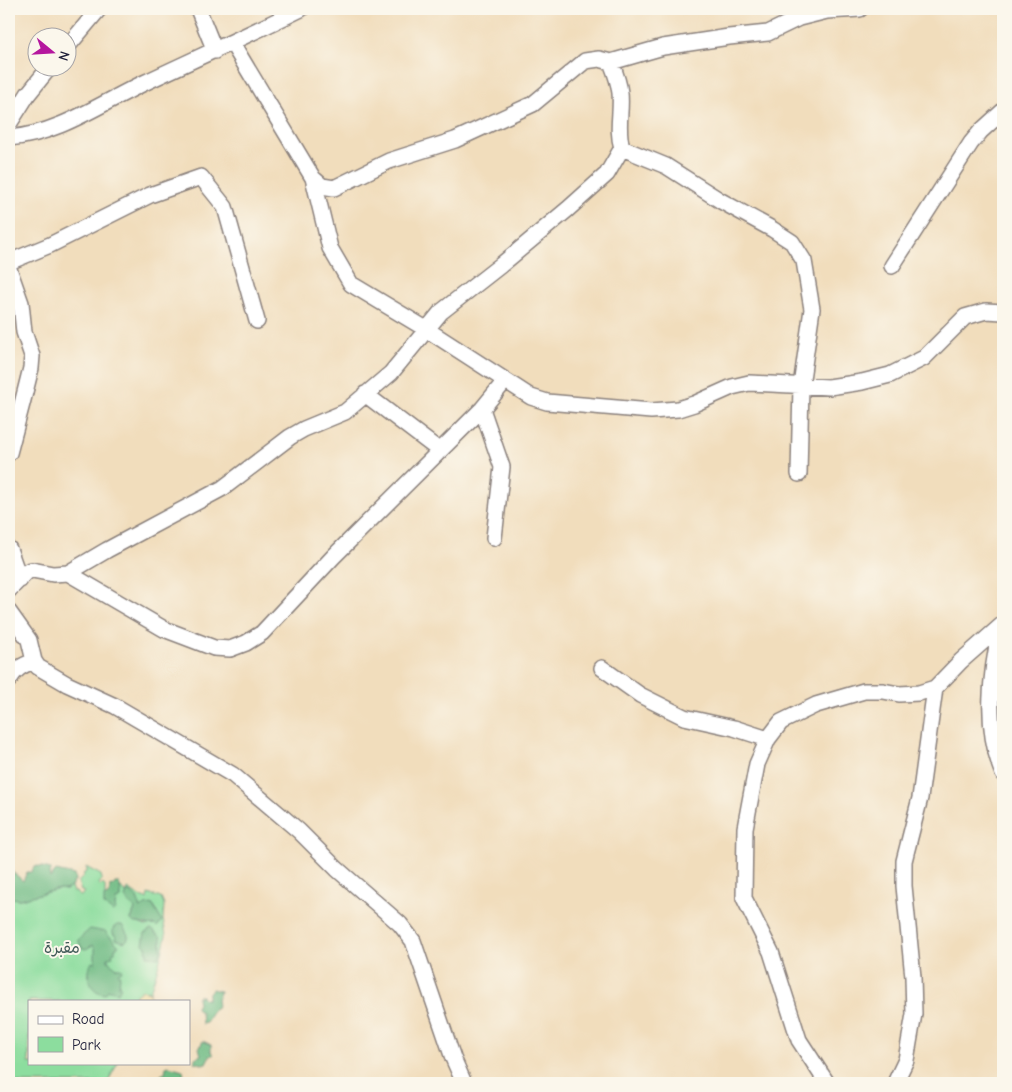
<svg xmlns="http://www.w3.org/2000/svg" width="1012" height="1092" font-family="'Comic Neue','Playpen Sans Arabic',sans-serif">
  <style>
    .green { fill: #8cdd9e; stroke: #57806c; fill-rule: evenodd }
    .forest { fill: #71bc85; stroke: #4a6f60 }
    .sand { fill: #eeda9e; stroke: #887e6c }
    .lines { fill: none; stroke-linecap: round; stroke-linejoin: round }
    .street-casing { stroke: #8a807c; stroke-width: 18 }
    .street { stroke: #fff; stroke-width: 15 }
    .labels { text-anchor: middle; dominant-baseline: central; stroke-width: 4; stroke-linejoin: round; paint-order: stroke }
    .park-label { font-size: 16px; fill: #425a59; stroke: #fbf7ec }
  </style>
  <rect width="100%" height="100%" fill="#fbf7ec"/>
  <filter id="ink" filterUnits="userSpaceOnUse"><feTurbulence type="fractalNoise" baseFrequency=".02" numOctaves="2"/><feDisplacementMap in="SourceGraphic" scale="10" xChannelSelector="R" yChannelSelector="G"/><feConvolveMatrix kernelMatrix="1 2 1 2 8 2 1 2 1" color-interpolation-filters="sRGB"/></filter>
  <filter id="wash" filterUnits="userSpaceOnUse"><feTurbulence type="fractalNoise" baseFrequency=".0096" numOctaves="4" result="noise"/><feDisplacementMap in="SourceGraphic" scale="20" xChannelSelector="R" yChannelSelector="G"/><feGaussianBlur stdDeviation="1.12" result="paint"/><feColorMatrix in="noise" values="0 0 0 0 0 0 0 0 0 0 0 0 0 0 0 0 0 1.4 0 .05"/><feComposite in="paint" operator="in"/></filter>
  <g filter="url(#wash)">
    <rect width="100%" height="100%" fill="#f1ddbc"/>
    <path class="green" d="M86 867 101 875 102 879 99 884 101 886 103 884 105 886V895L104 897 115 907 116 900 121 898 120 886 124 892H127L128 889C134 892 139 898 147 899L148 894 161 898 164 905 163 919 166 935 162 954 150 992 147 990 136 995 135 1001H29V1063H118L107 1083H9V898L20 899 59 889 66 890 71 887 73 892H76L79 896H81L84 892 81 891 78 882 83 877 84 873 87 871ZM131 892 137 898 140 909 155 907 159 919 155 925 145 926 131 920 135 909 128 900Z"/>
    <path class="forest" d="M38 866 51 869 49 873 50 878 56 871 74 875 76 879 71 887 66 890 59 889 20 899 9 898V870L14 873 23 881 27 872H31L34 867Z
      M115 883H119L120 886 121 898 116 900 115 907 116 910 113 912 104 905V897L109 894 110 886H113Z
      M127 892H131L137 898 141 909 145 905 152 904 162 921 157 927 155 925C145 927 142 922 134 923L131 920 135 909 125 898Z
      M117 925H122L128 935V939L125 942 115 939 116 936 113 934V928Z
      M90 929 101 931 104 930 119 946 115 948V952L112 953 113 956 108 957V961L117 968H121L122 971 118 973 120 976 119 986 121 987 118 993 111 990H108L105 994C89 992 85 975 92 962L95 963V948L93 945 86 949 82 948 78 940Z
      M151 929 161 937V951L159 957 147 956 148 952 146 951 147 948 143 944 145 933Z
      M212 989 220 991 219 996 217 998 218 1007 212 1011 206 1023 202 1024 201 1012 197 1010 196 1007 198 1003 197 998 198 996H202L204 999H208V994Z
      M203 1041 211 1045V1051L214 1054 209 1057 206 1063 202 1064 195 1062V1058L201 1055 199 1048Z
      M169 1066 183 1070 184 1077 179 1080 178 1083H158L161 1075 165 1072 166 1067Z"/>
    <path class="sand" d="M142 990 150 992 151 1001H135L136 995Z"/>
  </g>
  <g filter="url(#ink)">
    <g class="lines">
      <g class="street-casing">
        <path id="street" d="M198 9 215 51
          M232 43 313 178 322 186 334 188 389 161 455 140 533 104 585 61 599 59 611 62C615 72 619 82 620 93 622 112 616 128 622 148L666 166 721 201 772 229 792 242 804 261 812 309 801 386 799 474
          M68 46 99 9
          M611 62 663 47 729 37 768 33 799 18 827 11 860 9
          M9 124 28 94 49 68
          M9 138C59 134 101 103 146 82 197 58 250 34 301 9
          M313 178 330 248 351 284 426 329 531 397 547 402 651 411 678 409 694 404 732 387 749 383 829 387 862 382 890 375 924 358 965 317 986 311 1003 312
          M9 262 50 245 150 195 201 177 225 207 257 321
          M892 266 971 143 981 131 1003 111
          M9 269 21 303 24 332 32 356 31 368 23 400 9 453
          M365 394 440 451
          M482 409 502 467 494 538
          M9 549 20 580
          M68 573 164 629 214 648 230 649 246 643 262 633 334 556 482 409 505 381
          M9 590 28 571 32 570 53 574 68 573 107 550 223 488 290 437 304 429 345 412 391 373 441 312 501 265 568 209 607 174 622 148
          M9 612 29 640 34 661 38 667 67 684 115 706 233 775 299 831 337 869 400 924 413 941 453 1058 464 1083
          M1001 627C990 674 984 727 1003 774
          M602 668 640 695 684 717 734 728 768 739
          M9 680C15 669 23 665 34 661
          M827 1083 799 1040 771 952 744 898 745 828 757 764 768 739 781 722 816 705 864 691H883L899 694 919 693 935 688 961 661 1003 624
          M895 1083 906 1060 914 1014 913 977 904 886V861L920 798 935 688"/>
      </g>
      <use href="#street" class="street"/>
    </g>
  </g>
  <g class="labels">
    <g class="park-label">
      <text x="62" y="948">مقبرة</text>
    </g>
  </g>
  <rect width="1012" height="1092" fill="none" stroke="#fbf7ec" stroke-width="30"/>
  <rect x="28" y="1000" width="162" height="65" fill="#fbf7ec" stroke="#a4a2a5"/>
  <rect x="38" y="1016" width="25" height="8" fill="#ffffff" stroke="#a4a2a5"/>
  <text x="72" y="1024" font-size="15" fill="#22223b">Road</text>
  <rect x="38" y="1037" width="25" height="15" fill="#8cdd9e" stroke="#a4a2a5"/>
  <text x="72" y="1050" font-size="15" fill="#22223b">Park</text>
  <g transform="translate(52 52) rotate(108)"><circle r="24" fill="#fbf7ec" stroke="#a4a2a5"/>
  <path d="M0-4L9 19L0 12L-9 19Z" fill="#b5179e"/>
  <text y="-8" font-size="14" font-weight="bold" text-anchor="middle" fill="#22223b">N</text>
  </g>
</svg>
